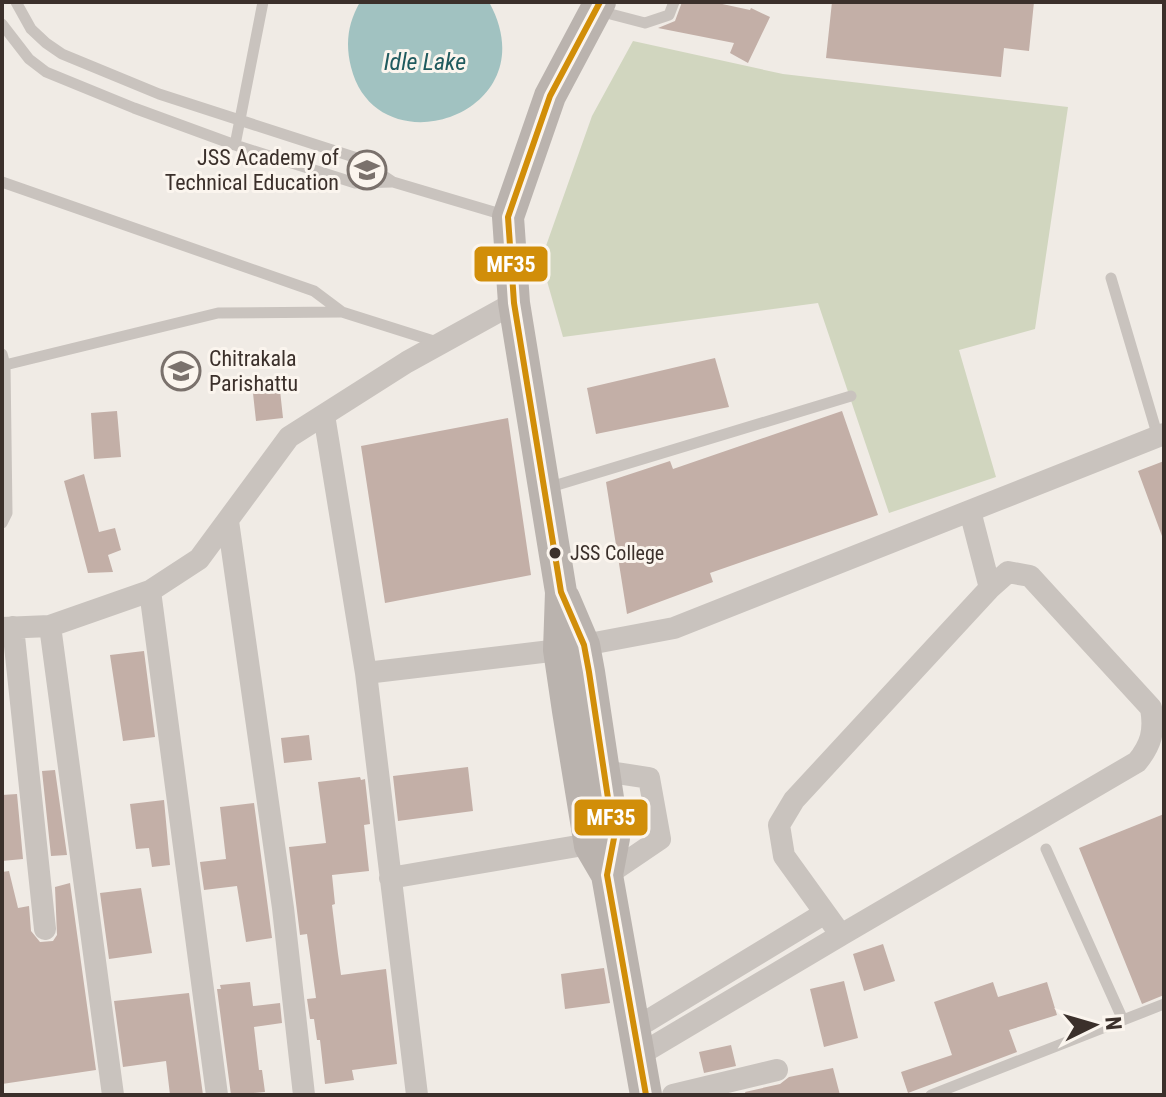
<svg xmlns="http://www.w3.org/2000/svg" width="1166" height="1097" font-family="'Roboto Condensed',sans-serif">
  <style>
    .green { fill: #d1d6bf }
    .water { fill: #a1c2c1 }
    .building { fill: #c3afa7 }
    .lines { fill: none; stroke-linecap: round; stroke-linejoin: round }
    .service { stroke: #c9c3be; stroke-width: 11 }
    .minor { stroke: #c9c3be; stroke-width: 22 }
    .secondary { stroke: #bab3ae; stroke-width: 32 }
    .bus-1-casing { stroke: #fbf5ee; stroke-width: 12 }
    .bus-1 { stroke: #d18e09; stroke-width: 6 }
    .bus-dot { fill: #3b302b; stroke: #fbf5ee; stroke-width: 3 }
    .labels { text-anchor: middle; dominant-baseline: central; stroke-width: 6; stroke-linejoin: round; paint-order: stroke }
    .bus-label { font-size: 20px; fill: #3b302b; stroke: #fbf5ee; text-anchor: start }
    .poi-label { font-size: 22px; fill: #3b302b; stroke: #fbf5ee; text-anchor: end }
    .water-label { font-size: 24px; font-style: italic; fill: #1f5a5e; stroke: #fbf5ee }
    .line-badge { stroke: #fbf5ee; stroke-width: 3 }
    .badge-label { font-size: 22px; text-anchor: middle; font-weight: bold; fill: #fff }
  </style>
  <rect width="100%" height="100%" fill="#f0ebe5"/>
  <path class="green" d="M633 41 783 74 1068 107 1035 329 959 350 996 477 889 513 818 303 563 337 541 260 592 116Z"/>
  <path class="water" d="M360 2H489C551 114 377 172 351 67 345 43 348 23 360 2Z"/>
  <path class="building" d="M682 2H713L750 10 751 8 770 17 748 63 730 53 734 43 658 28 675 21Z
    M832 2H1034L1029 51 1004 48 1001 77 826 58Z
    M715 358 729 407 596 434 587 388Z
    M279 381 283 418 256 421 252 384Z
    M117 411 121 457 94 459 91 413Z
    M842 411 878 515 710 573 713 582 627 614 606 482 670 461 673 469Z
    M508 418 531 575 385 603 361 446Z
    M1164 461V535L1162 536 1138 471Z
    M84 474 99 532 115 528 121 550 108 555 113 572 88 573 64 481Z
    M144 651 155 737 123 741 110 655Z
    M309 735 312 760 284 763 281 738Z
    M468 767 473 811 398 821 393 776Z
    M55 770 67 855 51 856 42 771Z
    M360 777 361 780 365 779 370 824 364 825 369 871 332 875 335 904 332 905 338 954 341 975 386 969 397 1064 352 1070 354 1080 325 1084 320 1040H317L314 1019H310L307 999 316 998 307 934 300 935 289 847 326 843 318 782Z
    M17 794 23 859 2 861V795Z
    M164 800 170 865 152 867 149 848 136 849 130 804Z
    M254 803 272 938 246 942 237 886 204 890 200 862 226 859 220 807Z
    M1164 814V995L1142 1004 1079 848Z
    M9 871 18 908 29 906 31 931 40 942 53 941 57 935 55 887 70 883 96 1070 2 1084V872Z
    M141 888 152 953 109 959 100 893Z
    M883 944 895 981 864 991 853 954Z
    M604 968 610 1003 565 1009 561 974Z
    M844 981 858 1038 824 1047 810 989Z
    M250 982 253 1006 280 1003 282 1023 254 1027 259 1070H262L265 1092 231 1095 217 989H221L220 985Z
    M993 982 998 997 1047 982 1057 1015 1009 1030 1017 1052 908 1093 901 1072 952 1055 934 1002Z
    M189 993 203 1095H170L166 1061 123 1067 114 1001Z
    M731 1045 736 1066 704 1073 699 1052Z
    M833 1068 840 1095H746L745 1092 780 1084 789 1077Z"/>
  <g class="lines">
    <path class="service" d="M16 2 31 29 46 43 62 54 159 94 357 158 393 182 504 215
      M599 11 645 23 669 15 674 2
      M2 24 29 59 46 72 134 108 235 145 355 183 392 182
      M235 145 263 2
      M2 182 314 291 342 312 440 343
      M1111 278 1158 437
      M2 354 5 365 7 513 2 523
      M5 365 218 313 341 312
      M547 488 851 396
      M1046 849 1123 1020
      M931 1095 1164 1004"/>
    <path class="minor" d="M324 415 366 673 417 1095
      M970 511 990 588 1008 572 1030 576 1151 708C1155 731 1151 745 1137 762L841 935 784 856 779 825 794 800 990 588
      M228 521 283 908 304 1095
      M150 591 217 1095
      M50 626 113 1095
      M13 627 45 929
      M2 628 50 626 150 591 199 559 289 437 407 362 514 303
      M584 645 674 628 1164 434
      M366 673 559 650
      M603 771 649 778 660 839 607 875
      M390 878 601 842
      M634 1029 825 913
      M639 1055 841 935
      M673 1095 777 1070"/>
    <path class="secondary" d="M600 2 550 96 508 217 514 303 561 592 559 650 568 711 590 846 607 875 646 1095
      M564 598 584 645 589 672 614 838 607 875"/>
    <g class="bus-1-casing">
      <path id="bus-1" d="M600 2 550 96 508 217 514 303 561 592 584 645 589 672 614 838 607 875 646 1095"/>
    </g>
    <use href="#bus-1" class="bus-1"/>
  </g>
  <defs>
    <g id="university-ring" transform="scale(2)"><circle r="9.5" fill="#fbf5ee" stroke="#7a716c" stroke-width="1.5"/><path d="M0-5L7-2L0 1L-7-2ZM-4 1L0 2.5L4 1V4Q0 6-4 4Z" fill="#7a716c"/></g>
  </defs>
  <g fill-rule="evenodd">
    <use href="#university-ring" x="367" y="170"/>
    <use href="#university-ring" x="181" y="371"/>
  </g>
  <circle class="bus-dot" cx="555" cy="553" r="7"/>
  <g class="labels">
    <g class="bus-label">
      <text x="570" y="553">JSS College</text>
    </g>
    <g class="poi-label">
      <text x="339" y="157">JSS Academy of<tspan x="339" dy="25">Technical Education</tspan></text>
      <text x="209" y="358" text-anchor="start">Chitrakala<tspan x="209" dy="25">Parishattu</tspan></text>
    </g>
    <g class="water-label">
      <text x="425" y="62">Idle Lake</text>
    </g>
  </g>
  <g class="line-badge">
    <rect x="473" y="245" width="76" height="38" rx="8" fill="#d18e09"/>
    <rect x="573" y="798" width="76" height="39" rx="8" fill="#d18e09"/>
  </g>
  <g class="badge-label">
    <text x="511" y="272">MF35</text>
    <text x="611" y="825">MF35</text>
  </g>
  <rect width="1166" height="1097" fill="none" stroke="#3b302b" stroke-width="8"/>
  <g transform="translate(1094 1025) rotate(85)" stroke="#fbf5ee" stroke-width="6" paint-order="stroke">
  <path d="M0-6L14 30L0 20L-14 30Z" fill="#3b302b"/>
  <text y="-12" font-size="22" font-weight="bold" text-anchor="middle" fill="#3b302b">N</text>
  </g>
</svg>
